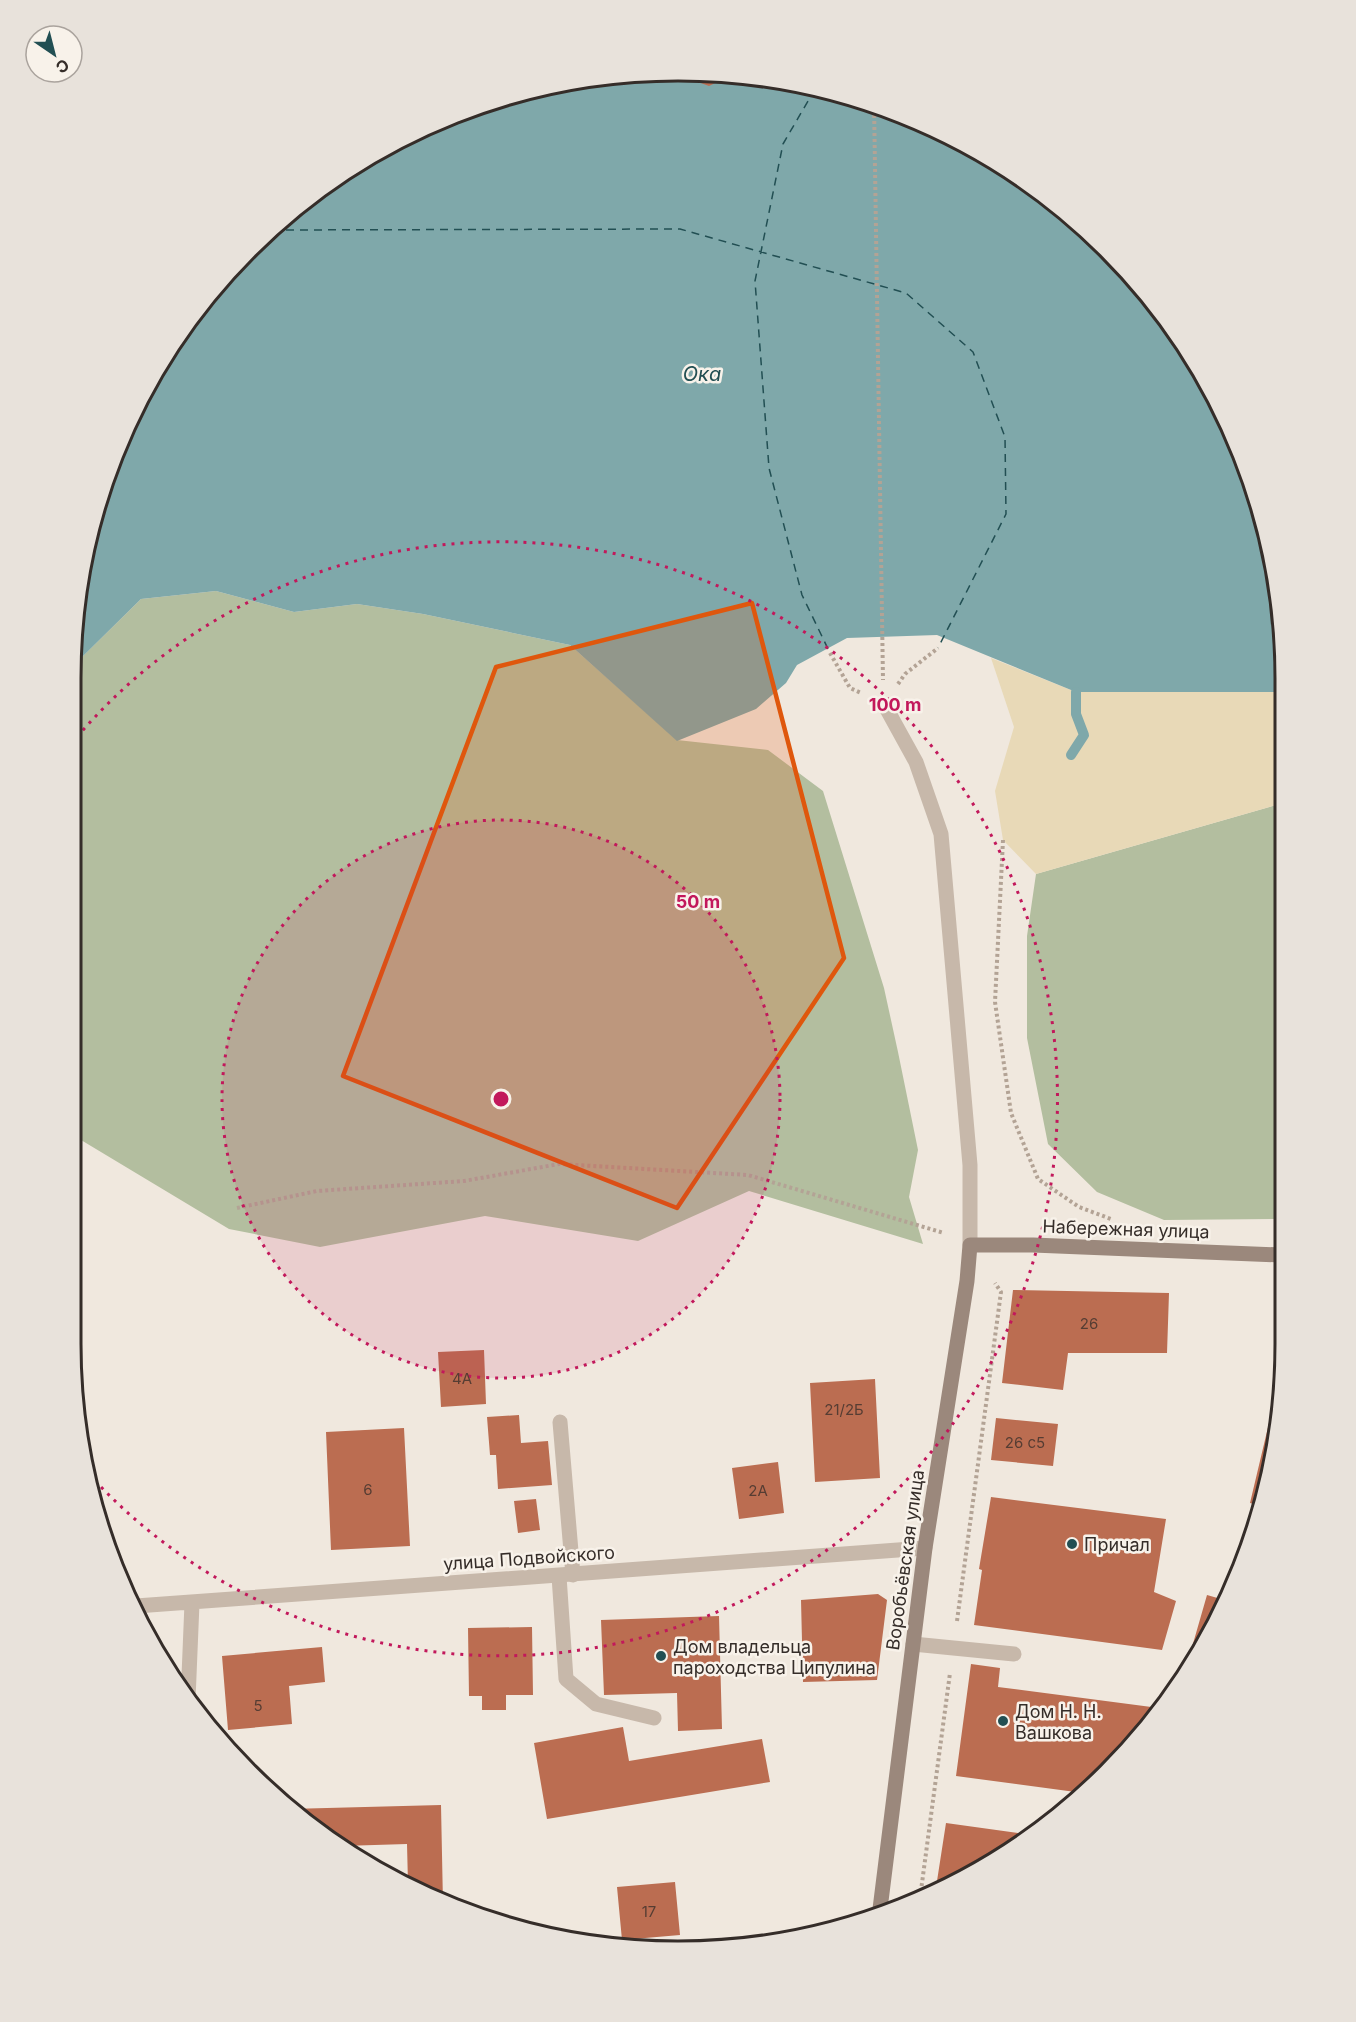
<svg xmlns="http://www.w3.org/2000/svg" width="1356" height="2022" font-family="Inter,sans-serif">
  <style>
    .green { fill: #b3be9f }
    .sand { fill: #e8d9b7 }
    .water { fill: #7fa8aa }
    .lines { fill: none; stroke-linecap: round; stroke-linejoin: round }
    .stream { stroke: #7fa8aa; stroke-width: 10 }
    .ferry { stroke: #224f53; stroke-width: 1.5; stroke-dasharray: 8 6; stroke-linecap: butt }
    .building { fill: #bb6d51 }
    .path { stroke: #b3a395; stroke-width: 4; stroke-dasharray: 3 3; stroke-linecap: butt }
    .lane { stroke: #c7b8aa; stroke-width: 15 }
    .street { stroke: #c7b8aa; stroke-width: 15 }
    .secondary { stroke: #9b887c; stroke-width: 15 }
    .marked { fill: #df570d; fill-opacity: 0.2; stroke: #df570d; stroke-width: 4.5; stroke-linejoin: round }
    .ring { fill: none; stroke: #c2185b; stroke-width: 3; stroke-dasharray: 3 6 }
    .poi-dot { fill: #224f53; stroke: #f8f2ea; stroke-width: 2 }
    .labels { text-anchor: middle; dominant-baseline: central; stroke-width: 5; stroke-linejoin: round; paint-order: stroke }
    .number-label { font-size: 15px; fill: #563d33 }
    .street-label { font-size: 18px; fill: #352d29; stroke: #f8f2ea }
    .poi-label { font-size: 18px; fill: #352d29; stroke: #f8f2ea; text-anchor: start }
    .water-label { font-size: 20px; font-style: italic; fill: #224f53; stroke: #f8f2ea }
    .rim { fill: none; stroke: #352d29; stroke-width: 3 }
    .centre { fill: #c2185b; stroke: #f8f2ea; stroke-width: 3 }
    .ring-label { font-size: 18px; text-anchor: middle; font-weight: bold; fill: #c2185b; stroke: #f8f2ea; stroke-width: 5; stroke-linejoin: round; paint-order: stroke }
  </style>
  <rect width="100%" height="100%" fill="#f0e8de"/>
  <path class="green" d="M216 591 294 612 357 604 423 614 570 645 677 740 768 750 823 791 884 988 898 1052 918 1150 909 1197 923 1244 749 1191 638 1241 485 1216 320 1247 229 1229 76 1137V663L141 599Z
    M1283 803 1281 1219 1164 1220 1097 1192 1048 1144 1027 1038V936L1036 874Z"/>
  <path class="sand" d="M991 658 1076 692H1284L1283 803 1036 874 1003 840 995 791 1014 727Z"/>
  <path class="water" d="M639 72 758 76 826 92 853 101 858 99 874 103 982 152 1079 221 1160 308 1223 410 1265 521 1284 639V692H1076L937 635 847 638 797 665 786 683 756 709 677 741 570 645 423 614 357 604 294 612 216 591 141 599 76 663V598L91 520 133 410 221 277 308 196 410 133 521 91Z"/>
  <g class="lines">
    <path class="stream" d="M1071 755 1084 735 1076 714V692"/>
    <path class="ferry" d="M815 89 783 144 755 281 769 468 802 595 830 653
      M272 230 680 229 906 293 973 352 1005 437 1006 514 938 648"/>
  </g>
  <path class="building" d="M701 74 732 75 709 86 698 82Z
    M1013 1290 1169 1293 1167 1353H1068L1063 1390 1002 1383Z
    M484 1350 486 1404 441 1407 438 1352Z
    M875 1379 880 1478 815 1482 810 1383Z
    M519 1415 521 1443 548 1441 552 1485 498 1489 496 1455H490L487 1417Z
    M996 1418 1058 1424 1053 1466 991 1460Z
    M1269 1423 1280 1425 1261 1506 1250 1503Z
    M404 1428 410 1546 331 1550 326 1432Z
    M778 1462 784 1513 739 1519 732 1468Z
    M991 1497 1166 1519 1154 1592 1176 1601 1162 1650 974 1625 982 1570 979 1569Z
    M536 1499 540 1530 518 1533 514 1501Z
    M878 1594 887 1600 877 1680 803 1682 801 1600Z
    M1207 1595 1228 1601 1186 1668Z
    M719 1616 722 1729 678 1731 677 1693 604 1695 601 1620Z
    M532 1627 533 1695H506V1710H482V1696H469L468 1628Z
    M322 1647 325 1682 289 1686 292 1724 228 1730 222 1656Z
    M971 1664 1000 1668 998 1687 1159 1708 1135 1745 1083 1793 956 1776Z
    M623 1727 629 1761 762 1739 770 1782 547 1819 534 1743Z
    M441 1805 443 1904 408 1884 407 1844 342 1846 308 1826 289 1809Z
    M946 1823 1026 1834 1025 1841 981 1870 953 1883 937 1881Z
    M675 1882 680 1935 622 1940 617 1887Z"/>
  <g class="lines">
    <path class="path" d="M874 103 883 680
      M830 653 850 688 861 693
      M898 684 905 674 938 648
      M1003 840 995 1002 1011 1113 1038 1179 1079 1207 1111 1219
      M237 1208 317 1191 464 1181 559 1164 748 1175 944 1233
      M957 1621 1001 1292 995 1283
      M920 1898 950 1673"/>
    <path class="lane" d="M560 1422 573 1575
      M559 1576 566 1679 596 1704 654 1718
      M913 1644 1014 1654"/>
    <path class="street" d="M884 704 916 762 941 834 970 1165V1245
      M136 1606 925 1548
      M188 1700 192 1603"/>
    <path class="secondary" d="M879 1917 925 1548 967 1281 970 1245H1033L1281 1255"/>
  </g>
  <path class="marked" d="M752 603 844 958 677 1208 343 1076 496 667Z"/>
  <circle cx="501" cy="1099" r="279" fill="#c2185b" fill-opacity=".12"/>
  <g class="ring">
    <circle cx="501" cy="1099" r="279"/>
    <path d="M77 737A557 557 0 1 1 87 1472"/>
  </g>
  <g class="poi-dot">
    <circle cx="1072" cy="1544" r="6"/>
    <circle cx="661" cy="1656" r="6"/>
    <circle cx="1003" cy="1721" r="6"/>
  </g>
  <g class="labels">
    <g class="number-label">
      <text x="1089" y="1323">26</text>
      <text x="462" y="1378">4А</text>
      <text x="844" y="1409">21/2Б</text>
      <text x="1025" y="1442">26 с5</text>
      <text x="368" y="1489">6</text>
      <text x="758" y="1490">2А</text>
      <text x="258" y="1705">5</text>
      <text x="649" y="1911">17</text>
    </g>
    <g class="street-label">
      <text transform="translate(1126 1229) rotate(2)">Набережная улица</text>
      <text transform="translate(529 1558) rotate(-4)">улица Подвойского</text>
      <text transform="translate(905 1560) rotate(-82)">Воробьёвская улица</text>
    </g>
    <g class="poi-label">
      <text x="1084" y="1544">Причал</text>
      <text x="673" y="1646">Дом владельца<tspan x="673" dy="21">пароходства Ципулина</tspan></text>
      <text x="1015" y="1711">Дом Н. Н.<tspan x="1015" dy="21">Вашкова</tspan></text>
    </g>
    <g class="water-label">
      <text x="702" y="374">Ока</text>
    </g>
  </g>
  <path d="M0 0H1356V2022H0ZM678 81H678A597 597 0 0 1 1275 678V1344A597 597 0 0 1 678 1941H678A597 597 0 0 1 81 1344V678A597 597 0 0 1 678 81Z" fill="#e8e2db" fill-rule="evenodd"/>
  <path class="rim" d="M678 81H678A597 597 0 0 1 1275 678V1344A597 597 0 0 1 678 1941H678A597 597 0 0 1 81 1344V678A597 597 0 0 1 678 81Z"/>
  <circle cx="501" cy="1099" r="9" class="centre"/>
  <g class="ring-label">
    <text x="895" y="711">100 m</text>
    <text x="698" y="908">50 m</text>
  </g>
  <g transform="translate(54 54) rotate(145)"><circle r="28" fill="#f8f2ea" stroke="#aaa39d" stroke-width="1.5"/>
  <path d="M0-4.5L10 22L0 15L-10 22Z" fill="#224f53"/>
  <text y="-9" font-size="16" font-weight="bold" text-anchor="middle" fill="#352d29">С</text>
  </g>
</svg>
